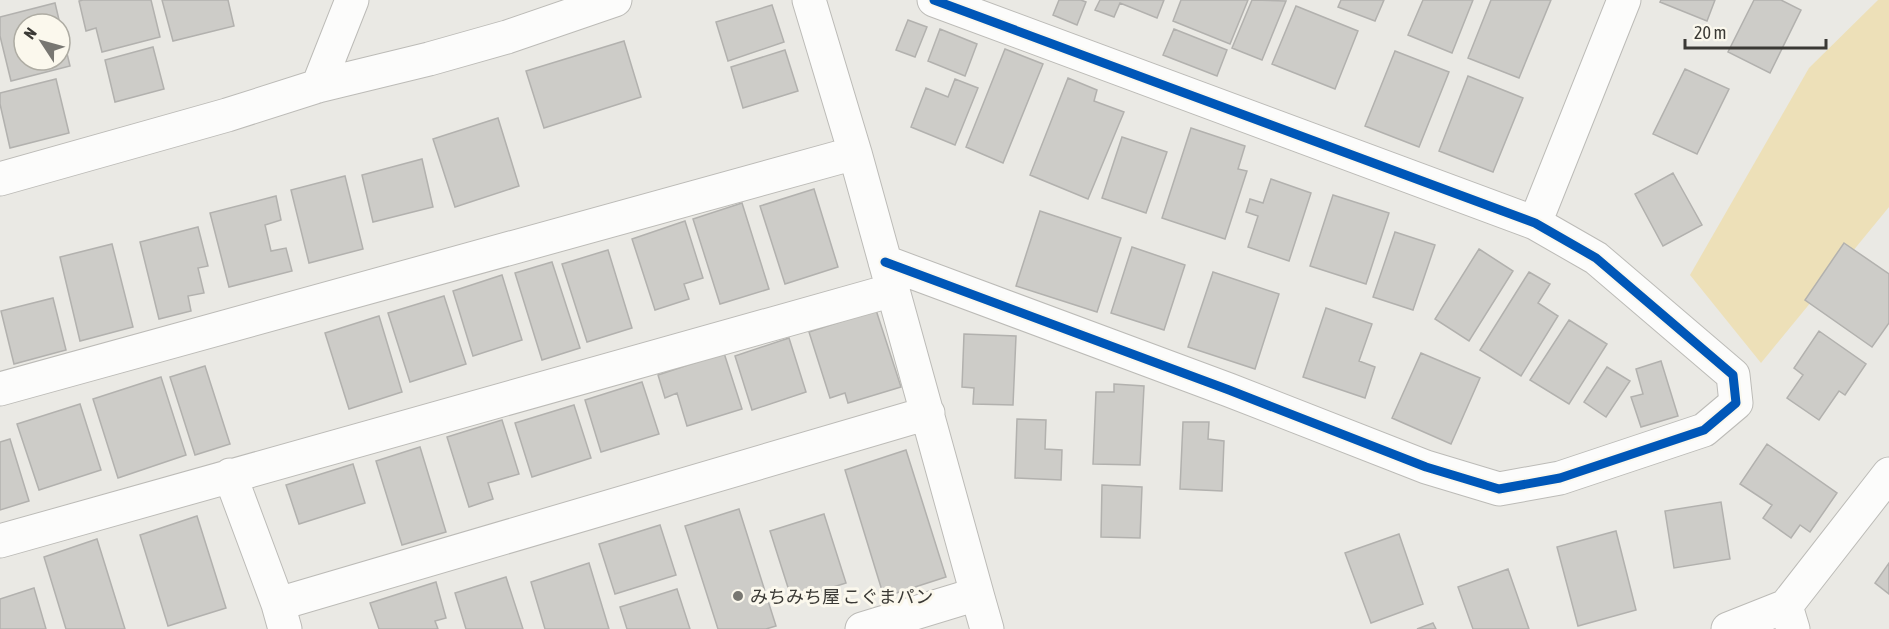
<svg xmlns="http://www.w3.org/2000/svg" width="1889" height="629" font-family="'Asap Condensed','Noto Sans JP',sans-serif">
  <style>
    .green { fill: #ede0b8 }
    .building { fill: #cdccc8; stroke: #b2b1ae; stroke-width: 1.5; fill-rule: evenodd }
    .lines { fill: none; stroke-linecap: round; stroke-linejoin: round }
    .minor-casing { stroke: #bcbbb7; stroke-width: 35 }
    .minor { stroke: #fcfcfb; stroke-width: 33 }
    .cycleway-casing { stroke: #fbf8ed; stroke-width: 13 }
    .cycleway { stroke: #0057b8; stroke-width: 9 }
    .poi-dot { fill: #787772; stroke: #fbf8ed; stroke-width: 2 }
    .labels { text-anchor: middle; dominant-baseline: central; stroke-width: 6; stroke-linejoin: round; paint-order: stroke }
    .poi-label { font-size: 18px; fill: #3a3935; stroke: #fbf8ed; text-anchor: start }
  </style>
  <rect width="100%" height="100%" fill="#eae9e4"/>
  <path class="green" d="M1878 0H1889V207L1761 363 1690 275 1809 68Z"/>
  <path class="building" d="M83 0H151L160 37 102 52 96 28 86 31 79 1Z
    M162 0H228L234 26 173 41Z
    M1059 0H1081L1086 2 1077 25 1053 15Z
    M1100 0H1164L1157 18 1120 3 1114 17 1095 10Z
    M1181 0H1248L1230 44 1173 21Z
    M1252 0 1286 1 1262 60 1232 48Z
    M1341 0H1384L1375 21 1338 7Z
    M1423 0H1473L1452 53 1408 35Z
    M1491 0H1551L1519 78 1468 58Z
    M1661 0H1715L1707 21 1660 2Z
    M1754 0H1781L1801 10 1770 73 1728 52Z
    M55 3 70 66 11 81 0 36V17ZM24 24H60V60H24Z
    M772 5 784 42 728 61 716 22Z
    M1296 6 1358 31 1335 89 1272 64Z
    M908 20 927 27 915 57 896 50Z
    M940 29 977 44 965 76 928 61Z
    M1174 29 1227 50 1217 76 1163 55Z
    M624 41 641 97 544 128 526 71Z
    M153 47 164 89 115 102 105 60Z
    M1005 49 1043 64 1003 163 966 147Z
    M785 50 798 91 743 108 731 67Z
    M1395 51 1449 72 1419 147 1365 126Z
    M1685 69 1729 89 1697 154 1653 134Z
    M1468 76 1523 98 1493 172 1439 151Z
    M1068 78 1097 90 1094 101 1124 112 1088 199 1030 175Z
    M56 79 69 133 10 148 0 104V93Z
    M955 79 978 88 955 145 911 127 926 88 948 97Z
    M498 118 519 186 455 207 433 139Z
    M1191 128 1245 146 1238 169 1247 171 1225 239 1162 218Z
    M1122 137 1167 152 1146 213 1102 198Z
    M422 159 433 207 373 222 362 175Z
    M1673 173 1702 225 1663 246 1635 194Z
    M345 176 363 249 309 263 291 190Z
    M1271 179 1311 193 1289 261 1248 247 1258 216 1246 212 1250 199 1263 203Z
    M814 189 838 267 785 284 760 206Z
    M1333 195 1389 213 1366 284 1310 266Z
    M276 196 281 220 265 225 271 251 286 248 292 271 229 287 210 213Z
    M742 203 769 289 720 304 693 219Z
    M1040 211 1121 238 1097 312 1016 286Z
    M685 221 703 278 684 284 689 299 655 310 632 239Z
    M198 227 208 266 198 268 204 293 188 296 191 311 159 319 140 242Z
    M1395 232 1435 245 1413 310 1373 297Z
    M1844 243 1889 274V323L1872 347 1805 300Z
    M112 244 133 327 80 341 60 257Z
    M1132 247 1185 265 1164 330 1111 313Z
    M1479 249 1513 271 1469 341 1435 319Z
    M608 250 632 328 587 342 562 264Z
    M552 262 580 348 542 360 515 273Z
    M1213 272 1279 294 1255 369 1188 347Z
    M1529 272 1550 284 1538 303 1558 316 1521 376 1480 350Z
    M502 275 522 340 473 356 453 291Z
    M444 296 466 364 410 382 388 313Z
    M53 298 66 350 14 364 1 311Z
    M1326 308 1372 324 1359 361 1375 367 1365 398 1303 377Z
    M876 310 901 387 848 403 845 393 830 398 809 332Z
    M379 316 402 392 349 409 325 333Z
    M1569 320 1607 344 1569 404 1530 380Z
    M1819 331 1866 364 1845 395 1839 391 1819 420 1787 398 1803 375 1794 368Z
    M964 334 1016 336 1013 405 973 404 974 388 962 387Z
    M789 338 806 392 752 410 735 356Z
    M724 353 742 409 687 426 677 393 665 398 658 375Z
    M1421 353 1480 378 1451 444 1392 418Z
    M1661 361 1678 416 1641 427 1631 397 1643 394 1636 369Z
    M205 366 230 444 195 455 170 377Z
    M1607 367 1630 381 1606 417 1584 402Z
    M161 377 186 455 118 478 93 399Z
    M642 382 659 434 601 452 585 400Z
    M1114 384 1144 386 1140 465 1093 464 1096 392H1114Z
    M80 404 101 470 39 490 17 424Z
    M574 405 591 458 532 477 515 423Z
    M1017 419 1046 420 1045 449 1062 450 1061 480 1015 478Z
    M502 420 519 474 488 483 493 499 469 507 447 437Z
    M1183 422H1209L1208 439 1224 441 1222 491 1180 489Z
    M10 439 29 501 0 510V442Z
    M1767 444 1837 493 1810 532 1800 525 1791 538 1763 518 1772 505 1740 484Z
    M420 447 446 532 402 545 376 461Z
    M906 450 946 577 884 597 845 470Z
    M353 464 365 503 299 524 286 485Z
    M1102 485 1142 487 1140 538 1101 537Z
    M1721 502 1730 559 1674 568 1665 511Z
    M739 509 776 626 766 629H718L685 526Z
    M824 514 846 583 792 600 770 531Z
    M197 516 226 608 168 626 140 535Z
    M660 525 676 575 615 594 599 544Z
    M1616 531 1636 610 1578 626 1557 547Z
    M1399 534 1423 604 1371 623 1345 553Z
    M97 539 125 629H66L44 557Z
    M589 563 609 629H545L531 582Z
    M1889 563V594L1875 583Z
    M1508 569 1529 629H1473L1458 587Z
    M506 577 523 629H466L455 593Z
    M436 582 446 618 435 621 438 629H379L370 603Z
    M34 588 46 629H0V599Z
    M677 589 690 629H627L620 607Z
    M1433 623 1436 629H1417Z"/>
  <g class="lines">
    <g class="minor-casing">
      <path id="minor" d="M809 0 855 153 977 594 862 629
        M318 86 352 0
        M0 179 227 115 318 86 429 59 507 37 615 0
        M1535 223 1624 0
        M885 262 1229 390 1426 467 1499 489 1560 478 1704 430 1736 403 1733 375 1596 258 1535 223 934 0
        M0 389 855 153
        M230 475 278 604 285 629
        M0 541 893 290
        M977 594 987 629
        M278 604 928 413
        M1728 629 1786 606
        M1793 629 1786 606 1889 474"/>
    </g>
    <use href="#minor" class="minor"/>
    <g class="cycleway-casing">
      <path id="cycleway" d="M885 262 1229 390 1426 467 1499 489 1560 478 1704 430 1736 403 1733 375 1596 258 1535 223 934 0"/>
    </g>
    <use href="#cycleway" class="cycleway"/>
  </g>
  <circle class="poi-dot" cx="738" cy="596" r="6"/>
  <g class="labels">
    <g class="poi-label">
      <text x="750" y="596">みちみち屋 こぐまパン</text>
    </g>
  </g>
  <g transform="translate(42 42) rotate(306)"><circle r="28" fill="#fbf8ed" stroke="#aeaca3" stroke-width="1.5"/>
  <path d="M0-4.5L10 22L0 15L-10 22Z" fill="#787772"/>
  <text y="-9" font-size="16" font-weight="bold" text-anchor="middle" fill="#3a3935">N</text>
  </g>
  <path d="M1685 39v9h141v-9" fill="none" stroke="#3a3935" stroke-width="3"/>
  <text x="1694" y="39" font-size="18" fill="#3a3935" stroke="#fbf8ed" stroke-width="4.5" paint-order="stroke">20 m</text>
</svg>
